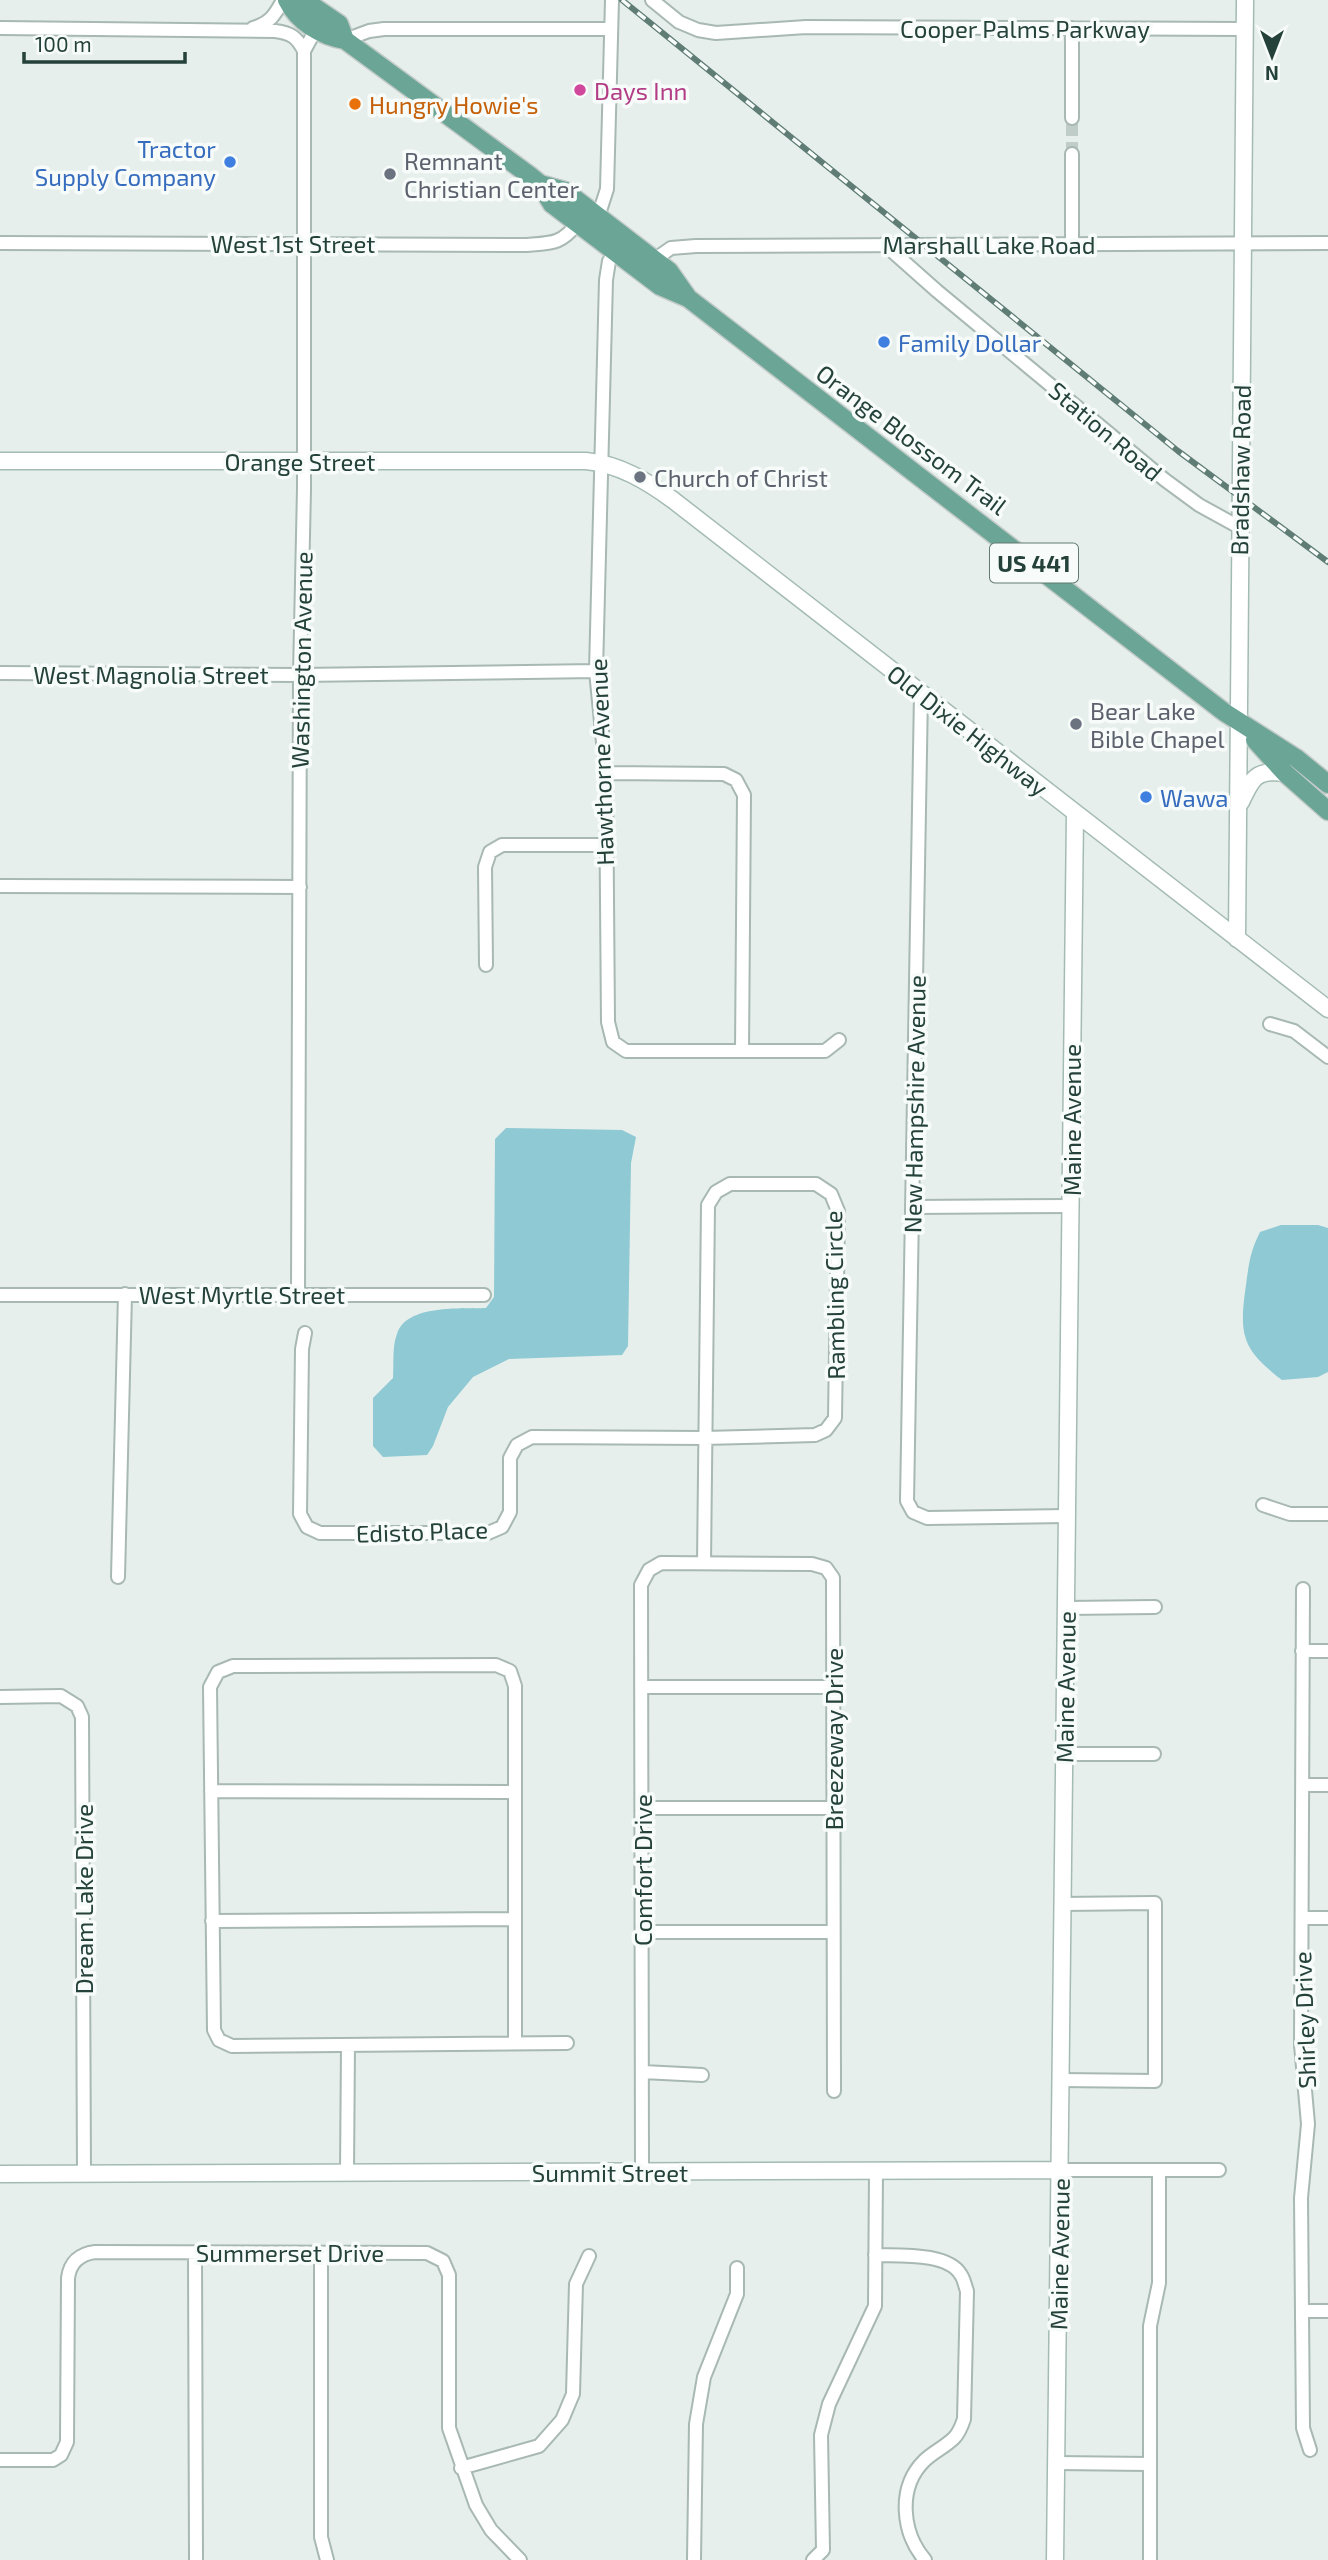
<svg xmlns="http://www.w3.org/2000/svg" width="1328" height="2560" font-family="'Exo 2',sans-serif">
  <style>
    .water { fill: #8ec9d4 }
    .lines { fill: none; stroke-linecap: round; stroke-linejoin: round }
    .street-tunnel { stroke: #bfccc8; stroke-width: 12; stroke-dasharray: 12 6; stroke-linecap: butt }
    .street-casing { stroke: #a8b8b2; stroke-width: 16 }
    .secondary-casing { stroke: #a4bbb3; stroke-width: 19 }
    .primary-casing { stroke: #c2cac8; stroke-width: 21 }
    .street { stroke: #fff; stroke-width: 12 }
    .secondary { stroke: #fff; stroke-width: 16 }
    .primary { stroke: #6aa596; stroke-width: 18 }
    .rail-casing { stroke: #5f7d75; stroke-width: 6 }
    .rail { stroke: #f7fbf9; stroke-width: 3.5; stroke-dasharray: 10; stroke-linecap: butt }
    .hotel-dot { fill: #d1479c; stroke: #f7fbf9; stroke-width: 2.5 }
    .food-dot { fill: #e8710a; stroke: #f7fbf9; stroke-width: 2.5 }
    .shop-dot { fill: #3f7fe0; stroke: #f7fbf9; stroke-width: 2.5 }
    .worship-dot { fill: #6b7280; stroke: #f7fbf9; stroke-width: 2.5 }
    .labels { text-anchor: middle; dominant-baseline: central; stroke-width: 7; stroke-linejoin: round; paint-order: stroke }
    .shield { fill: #f7fbf9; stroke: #637a73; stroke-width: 2 }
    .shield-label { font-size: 23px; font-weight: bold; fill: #24423a }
    .street-label { font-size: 24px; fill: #24423a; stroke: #f7fbf9 }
    .hotel-label { font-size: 24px; fill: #b23c85; stroke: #f7fbf9; text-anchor: start }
    .food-label { font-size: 24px; fill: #c56008; stroke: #f7fbf9; text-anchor: start }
    .shop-label { font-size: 24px; fill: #366cbe; stroke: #f7fbf9; text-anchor: start }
    .worship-label { font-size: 24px; fill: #5b616d; stroke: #f7fbf9; text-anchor: start }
  </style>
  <rect width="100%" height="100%" fill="#e6efeb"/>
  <path class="water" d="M506 1128 622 1130 636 1137 631 1163 628 1346 622 1355 509 1359 473 1377 448 1407 433 1446 427 1455 383 1457 373 1446V1398L393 1378C394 1364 392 1346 397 1334 406 1304 462 1309 486 1308L494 1297 495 1139Z
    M1281 1225H1318L1328 1228V1372L1318 1377 1282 1380C1241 1349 1239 1334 1246 1285 1249 1263 1250 1252 1260 1232Z"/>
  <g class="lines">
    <path class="street-tunnel" d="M1072 154V118"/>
    <g class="street-casing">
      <path id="street" d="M652 0 679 22 698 30 716 33 806 27 1245 29
        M0 28 275 31C291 33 297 37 304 51
        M253 28C270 23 275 15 283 0
        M345 40 369 31 384 29H611
        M1072 118V28
        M598 217 607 189 612 0
        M0 243 527 245C553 243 561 244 578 223
        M884 244 937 291 1165 480 1199 505 1239 527
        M1072 244V154
        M617 252 609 261 606 280 596 671 606 773 608 1022 613 1042 626 1051H825L839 1040
        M654 260 671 248 696 246 1328 243
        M0 673 300 675 596 671
        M921 694 907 1501 913 1512 927 1518 1067 1516
        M606 773 724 774 736 780 744 795 742 1051
        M0 886 300 887
        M486 965 485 867 490 852 502 845H606
        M1270 1024 1294 1031 1328 1057
        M912 1207 1071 1206
        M298 1293 300 675 304 489V51L316 29
        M0 1295H484
        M305 1333 302 1349 300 1514 307 1527 320 1533H488L502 1527 510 1512V1458L517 1445 532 1437 704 1438 815 1435 826 1430 835 1418 838 1211 831 1194 816 1184H730L716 1192 708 1205 704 1563
        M1263 1505 1290 1514H1328
        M118 1577 125 1294
        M1303 1589 1301 2045 1308 2124 1301 2198 1303 2428 1310 2450
        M1066 1608 1155 1607
        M1302 1651H1328
        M641 1687H833
        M0 1697 61 1696 77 1706 82 1717 84 2174
        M1064 1754H1154
        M1302 1785H1328
        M211 1791 515 1792
        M642 1808H832
        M1302 1918H1328
        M212 1921 513 1919
        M642 1932H833
        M515 2042V1686L510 1671 496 1665 233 1666 218 1672 210 1687 214 2030 219 2040 232 2046 567 2043
        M643 2072 702 2075
        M1060 2080 1155 2081V1903L1062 1904
        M1059 2170H1219
        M347 2172 348 2045
        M642 2172 641 1585 649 1570 661 1563 812 1564 826 1568 833 1578 834 2091
        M195 2253 196 2560
        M321 2253V2537L327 2560
        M875 2255C898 2256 948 2252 961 2275 964 2279 965 2286 967 2291L964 2419C962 2425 959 2433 954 2438 945 2447 933 2452 924 2461 897 2488 902 2533 925 2560
        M1302 2311H1328
        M0 2460H53L61 2455 67 2442 68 2278C70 2262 80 2254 95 2252L427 2253 443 2261 449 2275V2428L476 2505 491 2530 520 2560
        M1056 2463 1149 2464
        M461 2468 539 2446 562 2420 573 2394 576 2284 589 2256
        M694 2560 696 2424 704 2377 737 2294V2268
        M813 2560 823 2550 821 2435 829 2404 875 2306 876 2172
        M1150 2560V2326L1159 2283V2170"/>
    </g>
    <g class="secondary-casing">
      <path id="secondary" d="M0 461H586C619 464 647 481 673 500L1328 1009
        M1241 802C1252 778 1256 769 1285 773
        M1237 939 1245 0
        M0 2174 1059 2170
        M1055 2560 1075 813"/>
    </g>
    <g class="primary-casing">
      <path id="primary" d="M287 0C298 22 321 36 345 40L529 175 540 184 552 204 660 286 688 298 1224 712 1296 758 1328 784
        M304 0 339 24 345 40
        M540 184 565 191 669 271 688 298
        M1255 740 1285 773 1328 811"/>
    </g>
    <use href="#street" class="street"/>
    <use href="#secondary" class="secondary"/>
    <use href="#primary" class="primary"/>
    <g class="rail-casing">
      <path id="rail" d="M622 0 1178 451 1328 562"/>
    </g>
    <use href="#rail" class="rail"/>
  </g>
  <circle class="hotel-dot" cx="580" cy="90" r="7"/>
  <circle class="food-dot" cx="355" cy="104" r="7"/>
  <g class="shop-dot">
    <circle cx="230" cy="162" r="7"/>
    <circle cx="884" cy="342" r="7"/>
    <circle cx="1146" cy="797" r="7"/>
  </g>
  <g class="worship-dot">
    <circle cx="390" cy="174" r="7"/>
    <circle cx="640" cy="477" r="7"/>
    <circle cx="1076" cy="724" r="7"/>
  </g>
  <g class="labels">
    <rect class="shield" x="990" y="543.5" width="88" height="39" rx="5"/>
    <g class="shield-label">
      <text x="1034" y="563">US 441</text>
    </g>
    <g class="street-label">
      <text x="1025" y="28">Cooper Palms Parkway</text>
      <text x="293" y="243">West 1st Street</text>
      <text x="989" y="244">Marshall Lake Road</text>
      <text transform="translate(1106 431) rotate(40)">Station Road</text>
      <text transform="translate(912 439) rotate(37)">Orange Blossom Trail</text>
      <text x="300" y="461">Orange Street</text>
      <text transform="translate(1240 470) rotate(-89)">Bradshaw Road</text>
      <text transform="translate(301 660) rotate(-89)">Washington Avenue</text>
      <text x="151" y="674">West Magnolia Street</text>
      <text transform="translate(968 730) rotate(38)">Old Dixie Highway</text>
      <text transform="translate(601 762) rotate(-92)">Hawthorne Avenue</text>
      <text transform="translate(914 1104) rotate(-89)">New Hampshire Avenue</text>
      <text transform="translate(1071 1120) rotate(-90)">Maine Avenue</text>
      <text x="242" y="1294">West Myrtle Street</text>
      <text transform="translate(834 1295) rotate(-91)">Rambling Circle</text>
      <text transform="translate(422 1531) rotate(-2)">Edisto Place</text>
      <text transform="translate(1065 1687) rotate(-89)">Maine Avenue</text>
      <text transform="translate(833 1739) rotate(-90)">Breezeway Drive</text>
      <text transform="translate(642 1870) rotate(-90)">Comfort Drive</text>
      <text transform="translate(83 1899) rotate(-90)">Dream Lake Drive</text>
      <text transform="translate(1304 2020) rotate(-92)">Shirley Drive</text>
      <text x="610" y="2172">Summit Street</text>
      <text x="290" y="2252">Summerset Drive</text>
      <text transform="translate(1059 2254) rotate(-89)">Maine Avenue</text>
    </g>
    <g class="hotel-label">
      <text x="594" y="90">Days Inn</text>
    </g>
    <g class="food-label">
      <text x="369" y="104">Hungry Howie's</text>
    </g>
    <g class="shop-label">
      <text x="216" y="148" text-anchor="end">Tractor<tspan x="216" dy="28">Supply Company</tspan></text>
      <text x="898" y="342">Family Dollar</text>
      <text x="1160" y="797">Wawa</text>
    </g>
    <g class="worship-label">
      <text x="404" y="160">Remnant<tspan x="404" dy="28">Christian Center</tspan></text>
      <text x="654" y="477">Church of Christ</text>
      <text x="1090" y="710">Bear Lake<tspan x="1090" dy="28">Bible Chapel</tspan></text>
    </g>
  </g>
  <g transform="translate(1272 56) rotate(180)" stroke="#f7fbf9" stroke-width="5" paint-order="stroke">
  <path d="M0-5L12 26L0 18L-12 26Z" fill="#24423a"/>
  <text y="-10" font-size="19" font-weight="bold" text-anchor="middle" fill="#24423a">N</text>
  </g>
  <path d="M24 52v10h161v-10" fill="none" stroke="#24423a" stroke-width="3.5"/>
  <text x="35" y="52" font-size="21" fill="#24423a" stroke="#f7fbf9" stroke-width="5" paint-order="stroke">100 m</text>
</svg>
